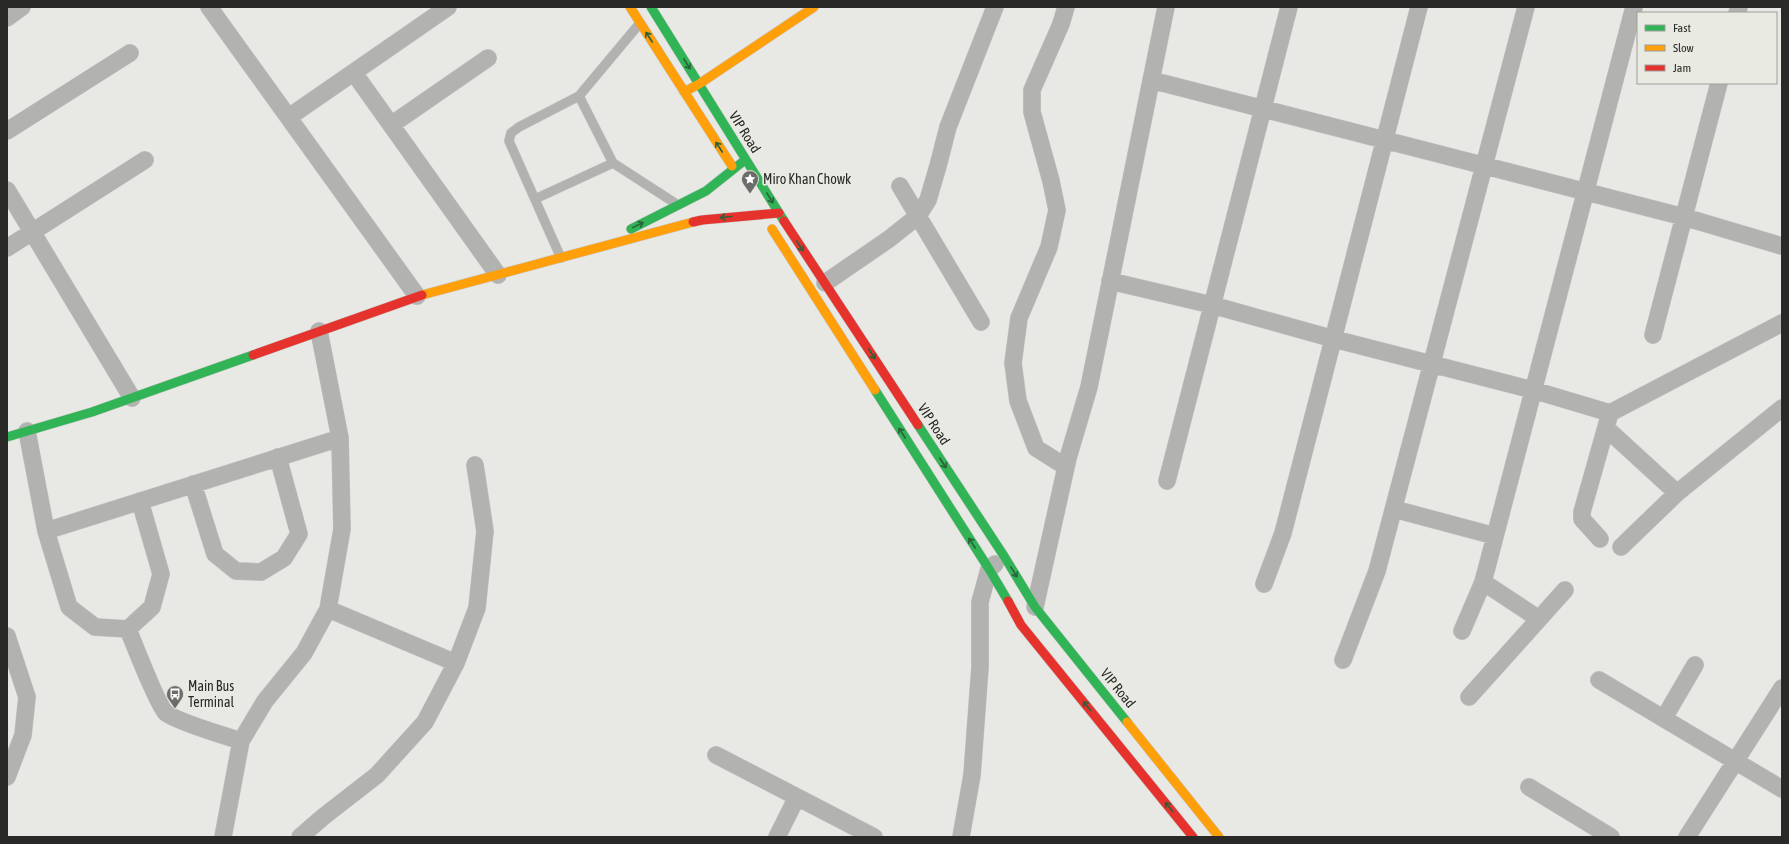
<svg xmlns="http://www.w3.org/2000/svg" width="1789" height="844" font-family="'Asap Condensed',sans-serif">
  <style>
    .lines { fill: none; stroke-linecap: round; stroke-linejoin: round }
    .lane-casing { stroke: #c6c6c4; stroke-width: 10 }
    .street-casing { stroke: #c6c6c4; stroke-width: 18 }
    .fast-casing { stroke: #c6c6c4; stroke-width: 10 }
    .slow-casing { stroke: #c6c6c4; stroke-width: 10 }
    .jam-casing { stroke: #c6c6c4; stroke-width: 10 }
    .lane { stroke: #b2b3b1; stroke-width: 9 }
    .street { stroke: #b2b3b1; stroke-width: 17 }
    .fast { stroke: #30b455; stroke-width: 9 }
    .slow { stroke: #ff9f0a; stroke-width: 9 }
    .jam { stroke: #e5322d; stroke-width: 9 }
    .oneway { stroke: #2c6139 }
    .labels { text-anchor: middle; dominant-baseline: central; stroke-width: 3.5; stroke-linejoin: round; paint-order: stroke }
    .street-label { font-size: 14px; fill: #292a27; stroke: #e9ebe3 }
    .poi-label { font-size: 14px; fill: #292a27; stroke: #e9ebe3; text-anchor: start }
  </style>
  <rect width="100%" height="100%" fill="#e8e9e5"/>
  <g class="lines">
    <g class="lane-casing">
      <path id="lane" d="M579 96 613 163 678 205
        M535 199 613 163
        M561 258 509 141 511 133 519 127 579 96 640 23"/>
    </g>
    <g class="street-casing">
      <path id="street" d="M209 7 417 296
        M1066 7 1061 24 1032 90V112L1051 181 1057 210 1049 247 1019 318 1013 363 1018 401 1036 448 1066 467
        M1737 13 1739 7
        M7 18 22 7
        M354 73 498 275
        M1151 80 1684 217 1782 246
        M289 117 448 7
        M391 125 488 58
        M7 131 130 53
        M900 186 981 322
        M7 190 132 398
        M7 248 145 160
        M1110 281 1212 305 1334 339 1533 390 1610 413
        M825 283 889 239 918 216 928 200 938 166 948 127 995 7
        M1653 335 1719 83
        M1606 428 1677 493
        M27 431 46 531 69 607 95 627 128 629 152 607 161 574 140 501
        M1167 481 1289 7
        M193 484 215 554 236 571 261 572 284 558 299 534 278 457
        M1394 509 1495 536
        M46 531 340 438
        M1600 539 1582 519V512L1610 413 1782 323
        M1621 547 1677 493 1782 408
        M1483 582 1539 619
        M1264 584 1283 533 1419 7
        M1035 607 1068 458 1089 387 1166 7
        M328 609 456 663
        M128 629C134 644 158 706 166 713 180 723 223 735 241 741
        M1462 631 1483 582 1634 7
        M7 636 27 697 23 735 7 777
        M1343 660 1377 571 1526 7
        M1599 680 1782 789
        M1469 697 1565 590
        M1664 718 1695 665
        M716 755 874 837
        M1529 787 1611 837
        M223 837 241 741 265 701 304 653 328 609 342 529 340 438 319 331
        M300 837 323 817 377 775 425 722 456 663 477 608 485 531 475 465
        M777 837 797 797
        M961 837 972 775 980 667V602L989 569 995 564
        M1687 837 1782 688"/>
    </g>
    <g class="fast-casing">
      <path id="fast" d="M651 7 784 221
        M631 229 706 191 745 160
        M875 390 989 569 1008 601
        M918 425 1004 556 1035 607 1127 722
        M7 437 92 412 253 355"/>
    </g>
    <g class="slow-casing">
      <path id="slow" d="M630 7 732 166
        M684 92 699 84 814 7
        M772 229 875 390
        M422 295 693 222
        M1127 722 1219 837"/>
    </g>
    <g class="jam-casing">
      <path id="jam" d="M784 221 918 425
        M693 222 702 220 779 213
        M253 355 422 295
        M1008 601 1021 625 1193 837"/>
    </g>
    <use href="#lane" class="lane"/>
    <use href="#street" class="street"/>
    <use href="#fast" class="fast"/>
    <use href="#slow" class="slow"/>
    <use href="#jam" class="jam"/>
  </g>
  <defs><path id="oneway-shaft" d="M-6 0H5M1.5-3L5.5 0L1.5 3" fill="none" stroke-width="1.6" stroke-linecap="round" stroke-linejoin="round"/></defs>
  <g class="oneway">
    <use href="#oneway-shaft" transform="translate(649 37) rotate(-123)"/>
    <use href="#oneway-shaft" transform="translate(687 64) rotate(58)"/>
    <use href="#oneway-shaft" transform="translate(719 147) rotate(-123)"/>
    <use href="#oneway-shaft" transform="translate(770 198) rotate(58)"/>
    <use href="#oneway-shaft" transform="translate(726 217) rotate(175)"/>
    <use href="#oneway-shaft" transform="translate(638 225) rotate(-26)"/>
    <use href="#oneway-shaft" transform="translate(800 246) rotate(57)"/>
    <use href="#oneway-shaft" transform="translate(872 354) rotate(57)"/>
    <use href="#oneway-shaft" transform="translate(902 433) rotate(-123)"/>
    <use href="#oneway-shaft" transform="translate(943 463) rotate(57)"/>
    <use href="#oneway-shaft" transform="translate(972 543) rotate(-123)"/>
    <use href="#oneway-shaft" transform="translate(1014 572) rotate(58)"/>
    <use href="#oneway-shaft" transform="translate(1087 706) rotate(-129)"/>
    <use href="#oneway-shaft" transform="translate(1169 807) rotate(-129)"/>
  </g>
  <defs>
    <g id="sight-pin" transform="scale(0.9)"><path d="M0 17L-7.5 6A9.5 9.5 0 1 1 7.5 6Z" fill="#6c6d6a" stroke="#e9ebe3"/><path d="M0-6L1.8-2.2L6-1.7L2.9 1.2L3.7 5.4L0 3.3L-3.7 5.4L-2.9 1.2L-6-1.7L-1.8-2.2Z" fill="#fff"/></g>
    <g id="bus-pin" transform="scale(0.9)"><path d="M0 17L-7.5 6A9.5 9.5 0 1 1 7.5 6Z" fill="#6c6d6a" stroke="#e9ebe3"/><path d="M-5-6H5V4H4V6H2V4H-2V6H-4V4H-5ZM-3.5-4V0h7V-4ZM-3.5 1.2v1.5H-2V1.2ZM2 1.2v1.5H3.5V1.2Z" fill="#fff"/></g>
  </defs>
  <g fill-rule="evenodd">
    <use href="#sight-pin" x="750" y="179"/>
    <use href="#bus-pin" x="175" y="694"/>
  </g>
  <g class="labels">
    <g class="street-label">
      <text transform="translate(745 132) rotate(58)">VIP Road</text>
      <text transform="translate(934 424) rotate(57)">VIP Road</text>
      <text transform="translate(1118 688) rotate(51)">VIP Road</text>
    </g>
    <g class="poi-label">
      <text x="763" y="179">Miro Khan Chowk</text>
      <text x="188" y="686">Main Bus<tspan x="188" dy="16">Terminal</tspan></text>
    </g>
  </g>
  <rect width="1789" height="844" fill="none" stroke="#292a27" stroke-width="16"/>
  <rect x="1637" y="12" width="140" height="72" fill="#e9ebe3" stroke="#9c9e98"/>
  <rect x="1645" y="25" width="20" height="6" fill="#30b455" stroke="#9c9e98"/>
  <text x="1673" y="32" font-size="12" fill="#292a27">Fast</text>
  <rect x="1645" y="45" width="20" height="6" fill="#ff9f0a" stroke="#9c9e98"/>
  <text x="1673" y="52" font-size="12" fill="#292a27">Slow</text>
  <rect x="1645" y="65" width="20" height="6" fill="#e5322d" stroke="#9c9e98"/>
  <text x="1673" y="72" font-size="12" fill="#292a27">Jam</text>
</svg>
